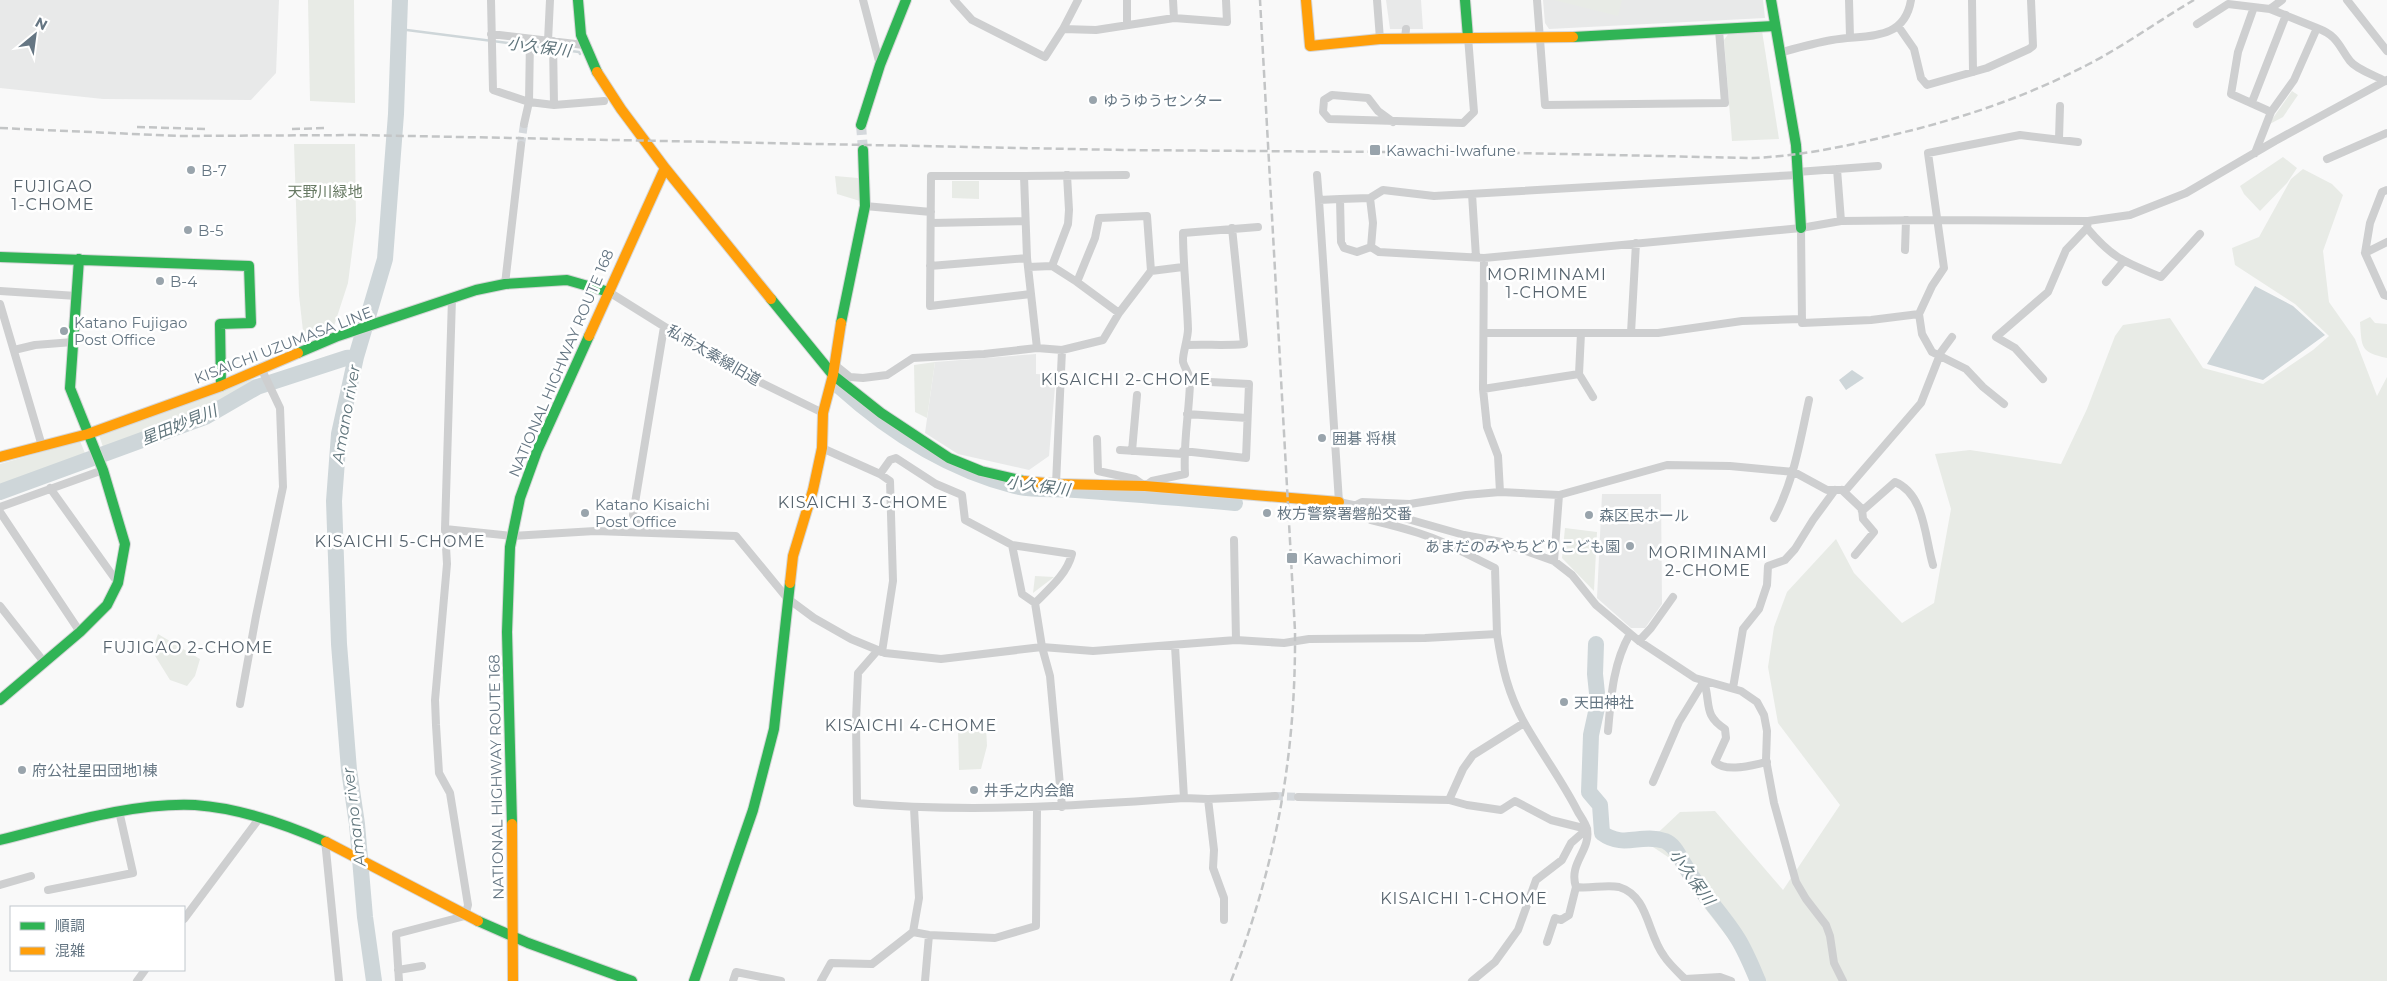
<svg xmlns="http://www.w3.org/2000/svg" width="2387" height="981" font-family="Montserrat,'Noto Sans JP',sans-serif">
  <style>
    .built { fill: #e8e9e9 }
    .green { fill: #e8ebe6 }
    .water { fill: #ced6d9 }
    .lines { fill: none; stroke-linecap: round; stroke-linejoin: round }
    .stream { stroke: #ced6d9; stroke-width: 2.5 }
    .river { stroke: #ced6d9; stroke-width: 16 }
    .street-tunnel { stroke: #d4d8dc; stroke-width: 8; stroke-dasharray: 8 4; stroke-linecap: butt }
    .secondary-tunnel { stroke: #d4d8dc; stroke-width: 10; stroke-dasharray: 10 5; stroke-linecap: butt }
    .fast-casing { stroke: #d5d6d7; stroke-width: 12 }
    .slow-casing { stroke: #d5d6d7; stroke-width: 12 }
    .street { stroke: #cecfd0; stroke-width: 8 }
    .fast { stroke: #30b455; stroke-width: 10 }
    .slow { stroke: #ff9f0a; stroke-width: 10 }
    .rail { stroke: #c3c5c6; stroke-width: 2.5; stroke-dasharray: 8 4; stroke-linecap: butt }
    .poi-dot { fill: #99a4ac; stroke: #fff; stroke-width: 2 }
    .labels { text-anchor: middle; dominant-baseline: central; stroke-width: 5; stroke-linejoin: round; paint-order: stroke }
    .poi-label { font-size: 15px; fill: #657683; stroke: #fff; text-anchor: start }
    .park-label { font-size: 15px; fill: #687a64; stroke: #fff }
    .street-label { font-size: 15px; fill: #657683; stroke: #fff }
    .water-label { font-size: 16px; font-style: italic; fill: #60757c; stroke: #fff }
    .neighbourhood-label { font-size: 16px; letter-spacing: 1px; fill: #57646e; stroke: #fff }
  </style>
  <rect width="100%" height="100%" fill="#f9f9f9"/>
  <path class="built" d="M0 0H279L276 73 251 100 103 99 0 88Z
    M1386 0H1421L1423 29H1390Z
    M1543 0H1763L1765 18 1549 29 1545 23Z
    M1036 354V374L1056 375 1049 456 1029 470 958 454 925 433 935 362Z
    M1602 494H1661L1662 604 1645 628H1631L1597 598Z"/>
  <path class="green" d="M308 0H354L355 103 310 101Z
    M1554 0H1622L1618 16Z
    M1762 31 1779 139 1732 141 1724 40 1729 33Z
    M2292 91 2298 95 2283 117 2268 125Z
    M355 144 356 221 348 283 333 329 304 340 299 295 294 144Z
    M2283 157 2297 168 2287 183 2260 211 2244 194 2240 186Z
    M2303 169 2332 184 2343 195 2323 251 2329 302 2355 339 2377 396 2387 377V981H1762L1700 902 1674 861 1647 843 1680 812 1715 811 1783 890 1840 805 1778 723 1768 667 1774 627 1787 592 1836 539 1854 573 1902 623 1934 603 1951 509 1935 454 1970 450 2061 464 2087 409 2115 336 2123 325 2170 318 2203 368 2263 384 2313 350 2329 336 2295 304 2235 265 2232 248 2259 237 2291 179Z
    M835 176 858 178 860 201 837 194Z
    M952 181H979V199L952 198Z
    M2370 317 2375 323 2387 324V358C2360 352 2362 348 2360 322Z
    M935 362 927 418 915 412 914 365Z
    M258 379 260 382 207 414 104 450 99 435 248 380Z
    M80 441 87 458 0 488V464Z
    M1565 528 1597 532 1594 591 1562 558Z
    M1035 576 1054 577 1033 593Z
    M158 634 200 659 195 676 187 686 170 680 152 651Z
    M986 725 987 746 981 769 959 770 958 728Z"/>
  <path class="water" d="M2255 286 2293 306 2325 335 2263 380 2207 364Z
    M1852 370 1864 378 1846 390 1839 380Z"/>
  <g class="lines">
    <path class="stream" d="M399 29 579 52 580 54"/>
    <path class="river" d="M839 386C890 432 948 469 1015 486 1035 491 1056 488 1076 490 1129 494 1182 498 1235 503
      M0 492 205 417 257 387 346 358 356 357
      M1596 644 1595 674 1598 703 1591 735 1589 792 1600 805 1602 833C1624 849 1640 833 1665 841 1675 845 1679 856 1684 864 1699 891 1722 913 1738 939 1746 952 1752 967 1758 981
      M374 981 365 917 357 824 349 770 339 644 334 501 339 434 356 357 385 259 396 114 400 0"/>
    <path class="street-tunnel" d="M521 145 524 124
      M1275 796 1298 797"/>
    <path class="secondary-tunnel" d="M861 125 863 150"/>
    <g class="fast-casing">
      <path id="fast" d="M578 0 581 35 597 72
        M1465 0 1468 37
        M1771 0 1796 145 1801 228
        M1573 37 1774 26
        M861 125 880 65 906 0
        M0 257 249 266 251 323 220 324 221 386
        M771 299 833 375 881 413 949 458 981 471 1024 481
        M841 323 865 206 863 150
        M298 353 338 336 476 290 505 284 567 280 609 292
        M0 700 80 632 107 605 118 583 125 544 103 470 70 388 79 259
        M512 824 507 632 510 547 520 498 537 451 589 336
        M0 840C61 825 132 802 195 805 240 808 285 824 326 842
        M478 921 528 943 632 981
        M694 981 753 810 774 729 790 583"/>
    </g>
    <g class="slow-casing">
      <path id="slow" d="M1306 0 1310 46 1380 39 1573 37
        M665 168 771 299
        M589 336 665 168 621 109 597 72
        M0 457 88 434 221 386 298 353
        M1024 481 1056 484 1145 486 1339 502
        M790 583 793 556 813 490 822 448 823 413 833 375 841 323
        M512 824 513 981
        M326 842 478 921"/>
    </g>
    <path class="street" d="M491 0 493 90 529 102 524 124
      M863 0 880 65
      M954 0 972 20 1045 57 1063 29
      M1078 0 1063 29 1096 30 1174 18 1227 22 1226 0
      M1127 0V23
      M1173 0 1174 18
      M1377 0 1380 39
      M1537 0 1545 105 1725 103 1719 30
      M1849 0 1850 37
      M1972 0 1973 72
      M2347 0 2387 51
      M2254 7 2238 52 2231 94 2271 112
      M2270 9 2282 0
      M2197 24 2228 4 2270 9 2317 28 2294 80 2271 112 2255 153
      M1898 26 1914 49 1921 78 1927 85 1987 68 2029 49 2033 46 2031 0
      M2317 28C2338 36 2338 45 2350 61 2357 70 2375 75 2385 81
      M491 34 584 45
      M530 39 529 102 554 105 553 41
      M1405 39 1406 29
      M548 41 550 0
      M1779 53C1797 48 1814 43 1832 40 1864 34 1904 43 1911 0
      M2252 102 2286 15
      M554 105 604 101
      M1393 122 1378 111 1368 98 1332 95 1324 100 1323 112 1329 119 1463 123 1474 112 1468 37
      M2059 139 2060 106
      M2327 159 2387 133
      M1837 169 1841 221
      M1797 172 1878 166
      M1317 175 1319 200
      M1024 176 1126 175
      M2387 190 2382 192 2370 223 2365 253 2384 295 2387 296
      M1472 194 1476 257
      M1370 198 1383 190 1434 196 1797 175
      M1340 199 1319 200 1339 502 1372 509 1464 535 1501 542 1554 561 1572 575 1596 605 1639 641 1695 678 1741 691 1757 702 1764 715 1767 731 1766 760 1774 803 1796 882 1806 899 1826 925 1830 936 1834 963 1843 981
      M865 206 931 212
      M931 223 1025 221
      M1801 228 1802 323 1871 320 1919 314
      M2087 228C2113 259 2125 262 2161 277L2200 234
      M1371 247 1373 223 1370 198 1340 199 1341 242 1344 248 1357 252 1371 247 1379 252 1484 258 1801 228 1841 221 1937 220 2088 221 2130 215 2186 193 2275 141 2387 80
      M1905 250 1906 220
      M2365 253 2387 242
      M1484 258 1483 389 1487 427 1498 456 1500 492
      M930 266 1027 258
      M1052 266 1068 224 1069 210 1067 175
      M1028 267 1052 266 1077 282
      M2106 282 2123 262
      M505 284 521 145
      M0 291 77 296
      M609 292 729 367 823 413
      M1031 294 930 306 931 176H1024L1027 258 1037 348 1062 350 1103 340 1119 313 1151 271 1183 267
      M452 298 445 529 512 536 595 531 736 536 787 598 814 618 851 639 885 653 941 659 1042 647 1093 651 1236 640 1284 643 1309 639 1425 638 1497 634 1495 568 1463 552 1464 535
      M0 304 42 446
      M1119 313 1077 282 1095 238 1099 218 1147 216 1151 271
      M1485 333H1658L1742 321 1802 319
      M1581 333 1579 374 1593 397
      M1631 333 1636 243
      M1187 345C1207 344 1225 346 1244 344L1232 228
      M14 350 35 345 73 342
      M834 364 850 377 863 378 887 375 913 358 984 354 1037 348
      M2043 379 2015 348 1996 337 2048 292 2066 250 2087 228 2088 221
      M1483 389 1579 374
      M2004 404 1983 387 1966 369 1932 352 1922 334 1919 314 1932 286 1944 268 1928 153 2020 135 2078 142
      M1187 414 1247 418
      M1097 439 1098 471 1135 479 1145 486 1152 481 1185 474C1183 443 1189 414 1190 383 1191 376 1185 369 1183 362 1182 355 1188 339 1188 329 1187 297 1183 265 1183 233L1258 227
      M822 448 880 474 890 481 893 581 882 652
      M1120 450 1183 454
      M1132 451 1137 395
      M1183 451 1246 458 1249 384 1191 381
      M880 474 890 460 896 458 936 484 962 495 965 520 1012 545 1072 554C1067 574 1049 589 1035 603
      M1056 484 1062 350
      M50 488 118 583
      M1842 490 1862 509 1863 519 1874 532 1855 555
      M1356 505 1362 502 1410 504 1466 495 1500 492 1559 495 1667 465 1730 466 1794 472 1827 490H1846L1921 403 1941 352 1952 337
      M0 507 103 470
      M1372 509 1371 520C1404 528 1434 536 1463 552
      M1862 511 1895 482C1925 494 1925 539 1933 565
      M0 512 80 632
      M1774 518C1794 481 1800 441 1809 400
      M643 531 633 515 664 327
      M1234 540 1236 640
      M1012 545 1022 594 1035 603 1042 647 1050 676 1062 807
      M1554 561 1559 495
      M0 606 44 662
      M1497 634C1502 667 1508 694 1525 724 1542 754 1563 782 1578 812 1581 817 1586 824 1587 829 1591 851 1568 863 1576 887 1590 889 1606 884 1619 887 1649 896 1647 934 1664 956 1669 964 1678 972 1685 979L1720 977 1731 981
      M1639 641 1651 628 1673 597
      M1175 646 1184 798
      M878 650 858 673 856 720 857 803C966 813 1075 806 1184 798L1208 799 1275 796
      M1704 681C1711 704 1703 715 1725 729L1726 738 1715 762C1727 773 1752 765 1767 762
      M1733 688 1743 629 1759 609 1767 585 1768 566 1785 560 1795 549 1813 520 1835 490
      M240 704 256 616 283 487 280 408 261 368
      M1608 731C1611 697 1613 663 1630 634
      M1653 782 1679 722 1704 681
      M1298 797 1449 800 1463 769 1473 755 1524 723
      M1208 799 1214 850 1213 868 1224 898V920
      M1449 800 1467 805 1501 810 1515 801 1551 820 1587 829
      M325 840 339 981
      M0 885 31 876
      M48 890 133 873 119 811
      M184 919 261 816
      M913 932 919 898 914 808
      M1547 942 1555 918 1561 920 1569 915 1576 887
      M398 970 422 966
      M137 981 145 970
      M399 981 396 934 465 916 468 905 450 793 439 773 436 725 435 700 447 564 445 529
      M733 981 736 972 781 981
      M821 981 831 963 872 964 913 932 929 935 995 938 1036 926 1037 808
      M925 981 929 935
      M1472 981 1495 962 1518 930 1536 880 1562 860 1571 843 1587 829"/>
    <use href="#fast" class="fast"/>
    <use href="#slow" class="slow"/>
    <path class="rail" d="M137 127 205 129
      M0 128 179 136 359 135 1123 150 1515 153 1753 158C1799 156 1843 147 1888 136 1957 120 2024 98 2087 65 2124 46 2158 21 2194 0
      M292 129 327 128
      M1231 981C1276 865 1296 756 1295 631L1260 0"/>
  </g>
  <g class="poi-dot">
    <circle cx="1093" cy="100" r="5"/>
    <rect x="1369" y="144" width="12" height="12" rx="2.5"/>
    <circle cx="191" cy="170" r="5"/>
    <circle cx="188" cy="230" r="5"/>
    <circle cx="160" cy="281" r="5"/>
    <circle cx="64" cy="331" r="5"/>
    <circle cx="1322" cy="438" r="5"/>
    <circle cx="585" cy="513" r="5"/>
    <circle cx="1267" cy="513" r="5"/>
    <circle cx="1589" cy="515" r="5"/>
    <circle cx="1630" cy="546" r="5"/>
    <rect x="1286" y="552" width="12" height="12" rx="2.5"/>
    <circle cx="1564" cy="702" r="5"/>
    <circle cx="22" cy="770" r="5"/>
    <circle cx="974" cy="790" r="5"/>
  </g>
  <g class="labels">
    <g class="poi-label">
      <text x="1103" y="100">ゆうゆうセンター</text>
      <text x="1386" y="150">Kawachi-Iwafune</text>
      <text x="201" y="170">B-7</text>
      <text x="198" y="230">B-5</text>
      <text x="170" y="281">B-4</text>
      <text x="74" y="322">Katano Fujigao<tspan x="74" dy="17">Post Office</tspan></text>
      <text x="1332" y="438">囲碁 将棋</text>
      <text x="595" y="504">Katano Kisaichi<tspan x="595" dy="17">Post Office</tspan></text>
      <text x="1277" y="513">枚方警察署磐船交番</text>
      <text x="1599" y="515">森区民ホール</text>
      <text x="1620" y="546" text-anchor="end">あまだのみやちどりこども園</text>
      <text x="1303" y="558">Kawachimori</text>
      <text x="1574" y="702">天田神社</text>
      <text x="32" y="770">府公社星田団地1棟</text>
      <text x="984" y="790">井手之内会館</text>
    </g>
    <g class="park-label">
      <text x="325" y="191">天野川緑地</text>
    </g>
    <g class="street-label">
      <text transform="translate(283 345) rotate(-21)">KISAICHI UZUMASA LINE</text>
      <text transform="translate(714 355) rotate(30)">私市太秦線旧道</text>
      <text transform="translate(561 363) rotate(-67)">NATIONAL HIGHWAY ROUTE 168</text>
      <text transform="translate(496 777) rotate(-91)">NATIONAL HIGHWAY ROUTE 168</text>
    </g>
    <g class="water-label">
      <text transform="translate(539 47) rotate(7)">小久保川</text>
      <text transform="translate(346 414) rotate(-80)">Amano river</text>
      <text transform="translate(179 425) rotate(-22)">星田妙見川</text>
      <text transform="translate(1038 486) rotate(7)">小久保川</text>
      <text transform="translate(354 817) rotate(-97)">Amano river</text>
      <text transform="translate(1692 877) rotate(54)">小久保川</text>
    </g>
    <g class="neighbourhood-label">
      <text x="53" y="186">FUJIGAO<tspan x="53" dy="18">1-CHOME</tspan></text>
      <text x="1547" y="274">MORIMINAMI<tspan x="1547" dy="18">1-CHOME</tspan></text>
      <text x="1126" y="379">KISAICHI 2-CHOME</text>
      <text x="863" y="502">KISAICHI 3-CHOME</text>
      <text x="400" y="541">KISAICHI 5-CHOME</text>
      <text x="1708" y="552">MORIMINAMI<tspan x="1708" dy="18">2-CHOME</tspan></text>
      <text x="188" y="647">FUJIGAO 2-CHOME</text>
      <text x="911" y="725">KISAICHI 4-CHOME</text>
      <text x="1464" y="898">KISAICHI 1-CHOME</text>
    </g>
  </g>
  <rect x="10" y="906" width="175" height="65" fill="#ffffff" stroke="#c1c8cd"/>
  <rect x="20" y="922" width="25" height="8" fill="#30b455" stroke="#c1c8cd"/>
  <text x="55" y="931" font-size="15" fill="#657683">順調</text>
  <rect x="20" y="947" width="25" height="8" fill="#ff9f0a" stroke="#c1c8cd"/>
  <text x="55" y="956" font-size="15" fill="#657683">混雑</text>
  <g transform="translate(35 35) rotate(29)" stroke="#ffffff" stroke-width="4" paint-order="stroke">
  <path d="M0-4L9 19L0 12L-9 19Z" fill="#657683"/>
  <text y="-8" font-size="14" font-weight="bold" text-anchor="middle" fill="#657683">N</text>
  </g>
</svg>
